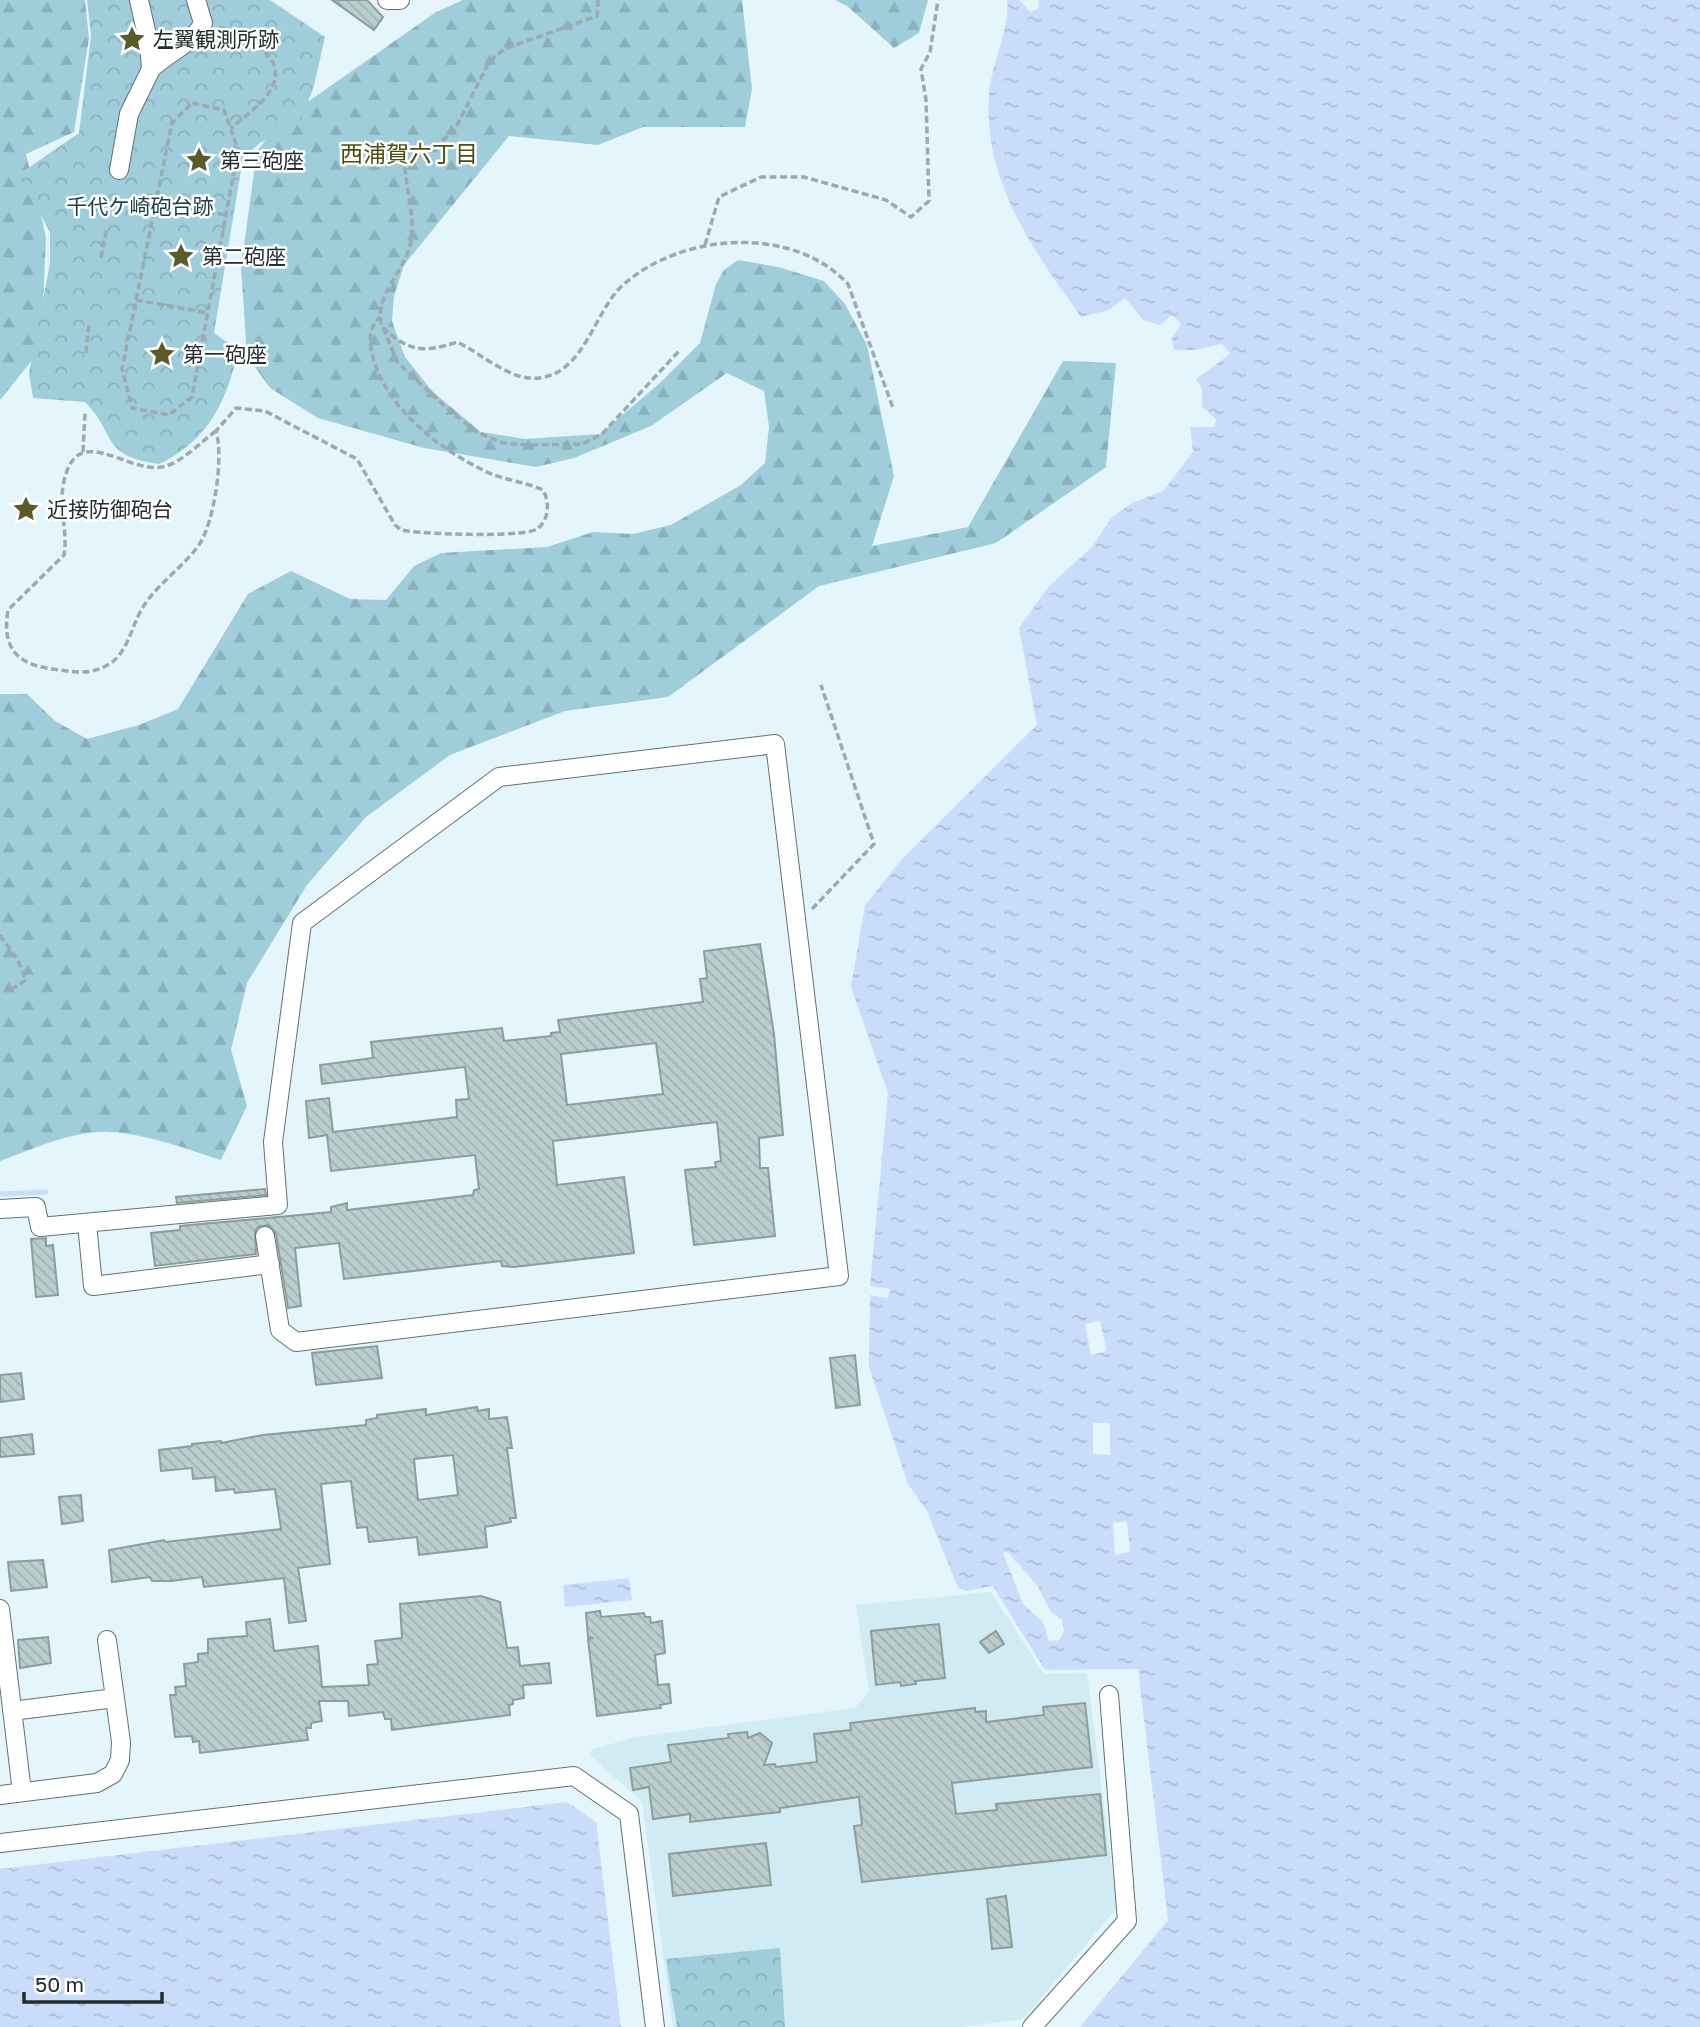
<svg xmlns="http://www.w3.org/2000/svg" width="1700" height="2027" font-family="'Golos Text','Noto Sans JP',sans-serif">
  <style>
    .built { fill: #d0ebf3 }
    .forest { fill: url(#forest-firs) }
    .park { fill: url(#park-crowns) }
    .water { fill: url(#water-ripples); fill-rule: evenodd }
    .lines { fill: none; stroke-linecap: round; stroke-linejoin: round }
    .stream { stroke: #c9dcf9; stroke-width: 5 }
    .building { fill: url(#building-back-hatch); stroke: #8b9d9d; stroke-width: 2; fill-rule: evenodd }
    .minor-casing { stroke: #617176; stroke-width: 20 }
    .path { stroke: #9caaae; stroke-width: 3.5; stroke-dasharray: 7 3.5; stroke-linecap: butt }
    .minor { stroke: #fff; stroke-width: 18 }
    .labels { text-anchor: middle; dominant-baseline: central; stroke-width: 5; stroke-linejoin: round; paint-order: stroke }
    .poi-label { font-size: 21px; fill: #252c2e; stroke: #fff; text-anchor: start }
    .park-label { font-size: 21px; fill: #1b3d46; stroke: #fff }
    .neighbourhood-label { font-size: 23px; fill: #4c4d0f; stroke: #fff }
  </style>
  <defs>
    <pattern id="forest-firs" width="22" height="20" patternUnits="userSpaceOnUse" patternTransform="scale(1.75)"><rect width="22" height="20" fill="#9fcdda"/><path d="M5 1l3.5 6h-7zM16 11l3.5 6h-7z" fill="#89b0bb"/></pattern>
    <pattern id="park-crowns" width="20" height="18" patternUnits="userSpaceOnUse" patternTransform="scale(1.75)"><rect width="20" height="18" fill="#9fcdda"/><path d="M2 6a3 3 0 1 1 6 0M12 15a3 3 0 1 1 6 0" fill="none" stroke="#89b0bb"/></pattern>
    <pattern id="water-ripples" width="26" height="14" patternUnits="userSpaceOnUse" patternTransform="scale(1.75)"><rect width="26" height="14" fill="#c9dcf9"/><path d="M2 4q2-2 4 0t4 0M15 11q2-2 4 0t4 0" fill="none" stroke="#acbdd6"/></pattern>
    <pattern id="building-back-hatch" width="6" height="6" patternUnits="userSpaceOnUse" patternTransform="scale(1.75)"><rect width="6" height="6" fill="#bacecd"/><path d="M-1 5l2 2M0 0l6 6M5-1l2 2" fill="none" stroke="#a0b1b0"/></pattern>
  </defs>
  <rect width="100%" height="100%" fill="#e4f6fb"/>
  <path class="built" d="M991 1592 1044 1674 1087 1673 1117 1908 1023 2019 960 2027H673L642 1802 591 1756V1750L635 1737 855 1708 869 1691 856 1605Z"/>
  <path class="forest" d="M0 0H85L89 38 74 132 26 154 46 237 41 349 0 400Z
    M463 0H742L752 89 745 127H643L598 145 509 136 404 265 394 296 392 321 405 357 433 392 481 432 525 439 600 434 660 383 700 343 716 284 724 270 738 260 778 267 824 281 845 304 867 345 894 476 872 546 968 527 1063 361 1116 363 1106 467 996 543 819 586 668 697 565 711 450 755 366 817 307 885 247 983 231 1050 247 1106 221 1160C186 1149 148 1134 110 1132 73 1130 34 1149 0 1161V694H27L55 721 87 739 139 725 178 709 248 594 291 571 350 599 386 600 414 566 441 553 547 547 593 532 633 534 671 525 741 485 765 463 769 427 764 391 727 373 651 426 574 458 536 467 424 448 318 418 270 388 247 356 241 267 257 151 282 120 436 12Z
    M835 0H928L919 33 894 48 847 6Z"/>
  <path class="park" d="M87 0H270L325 37 314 86 300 123 260 143 243 158 214 333 238 350C228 400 207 442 159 464 100 456 117 434 85 402L33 398 29 373 50 263V232L18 175 79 133 91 36Z
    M780 1948 785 2027H677L666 1959Z"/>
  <path class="water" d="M1007 0H1019L1030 12 1038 9 1039 0H1700V2027H1080L1168 1920 1138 1669 1045 1670 993 1586 966 1591 958 1588 927 1511 908 1484 869 1367 870 1295 888 1298 890 1289 870 1286 888 1093 851 987 865 905 902 859 1037 725 1019 628 1049 586 1092 547 1112 517 1132 503 1163 491 1193 452 1190 427H1214L1216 419 1202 407V389L1196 379 1230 354 1222 344 1195 350H1174L1172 338 1181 324 1172 315 1160 325 1143 320 1125 298 1109 310 1081 317C1033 250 983 181 989 94 991 66 1011 25 1007 0ZM1100 1321 1107 1351 1091 1355 1085 1324ZM1093 1423H1110V1455L1093 1454ZM1127 1521 1130 1552 1115 1555 1113 1523ZM1008 1552 1037 1585 1051 1612 1062 1620 1064 1631 1059 1640 1049 1641 1043 1622 1023 1604 1003 1553Z
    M629 1578 632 1600 565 1607 563 1585Z
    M567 1802 596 1822 621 2027H0V1869Z"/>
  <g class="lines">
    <path class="stream" d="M0 1194 46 1192"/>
  </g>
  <path class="building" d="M332 0H367L383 17 374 30Z
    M760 944 774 1034 783 1135 759 1138 760 1168H768L775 1236 694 1245 685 1170 716 1167 715 1162 721 1161 717 1122 553 1141 557 1185 624 1177 634 1253 514 1267 502 1266 501 1261 344 1279 339 1243 295 1248 301 1306 288 1308 276 1234 268 1225 258 1227 255 1231 256 1254 155 1266 151 1233 180 1230V1226L331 1212V1207L347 1203V1210L473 1195 474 1190 479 1189 475 1155 331 1171 327 1135 309 1138 306 1101 329 1098 333 1132 457 1117 456 1100 469 1099 465 1067 322 1084 320 1065 373 1058 371 1042 502 1028 504 1041 551 1036V1033L560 1032 558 1020 703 1002 700 979 707 978 704 951ZM656 1043 663 1094 567 1105 561 1054Z
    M265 1189 266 1195 177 1203 176 1197Z
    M46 1238V1246L53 1245 58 1295 36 1297 31 1239Z
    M377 1346 382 1378 316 1385 312 1353Z
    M855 1355 860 1405 836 1408 830 1358Z
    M21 1373 24 1399 0 1402V1375Z
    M477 1407 478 1411 489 1409V1419L507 1417 512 1448H507L516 1518H510L511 1522 485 1527 487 1547 419 1555 417 1537 369 1542 367 1527 357 1528 351 1481 321 1484 330 1564 298 1568 306 1621 289 1623 284 1578 204 1587 202 1577 171 1581H152L150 1577 112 1582 109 1550 164 1540 165 1542 281 1529 275 1489 235 1493 234 1489 216 1491 215 1477 193 1479 192 1468 161 1471 159 1450 192 1446V1444L221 1441V1443L263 1435 366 1425V1420L377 1418V1415L426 1409V1415ZM453 1455 458 1495 418 1500 414 1459Z
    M32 1434 34 1454 0 1457V1438Z
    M81 1495 83 1521 62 1524 59 1497Z
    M43 1560 47 1587 11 1591 8 1562Z
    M481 1596 500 1602 507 1648 518 1647 520 1666 549 1663 551 1683 523 1685 524 1698 513 1700V1704L509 1705 510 1715 392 1730 391 1719H385L383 1712 349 1716 348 1701H319L322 1721 311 1723V1728H306L308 1740 200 1753 199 1741 193 1742 192 1736 175 1737 170 1695H176L175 1687 186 1686 184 1664 198 1662V1654L208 1653V1639L247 1636 246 1622 270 1619 274 1651 318 1646 322 1687 369 1685 367 1665 378 1664 375 1641 402 1638 400 1604Z
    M600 1611 601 1617 644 1613 645 1617H650L651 1623 662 1621 665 1653 655 1655 658 1685 669 1684 671 1703 660 1705 661 1708 597 1716 588 1639 593 1638 588 1637 586 1613Z
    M939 1624 945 1678 915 1681 916 1684 901 1686 900 1682 876 1685 871 1631Z
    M996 1631 1004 1644 989 1653 980 1642Z
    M48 1637 51 1663 20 1668 18 1640Z
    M1085 1703 1092 1767 952 1783 956 1814 997 1810 996 1804 1100 1794 1106 1855 862 1882 854 1826 862 1825 859 1797 780 1808V1812L690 1822V1814L653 1819 649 1787 633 1790 630 1768 671 1762 668 1745 729 1738 728 1734 747 1732 748 1738 760 1733 772 1743 764 1765 775 1764 776 1767 817 1762 814 1734 851 1730 850 1723 975 1708V1712L986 1711V1722L1044 1715 1043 1707Z
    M766 1843 771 1885 673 1896 669 1854Z
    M1006 1896 1012 1947 992 1949 987 1899Z"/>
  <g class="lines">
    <g class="minor-casing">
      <path id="minor" d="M387 0H400
        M151 69C167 53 194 43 203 23L196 0
        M119 170 129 114 151 69 149 44 139 0
        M0 1209 36 1207 40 1227 278 1205 273 1142 302 923 499 777 775 744 839 1276 296 1342 280 1330 265 1236
        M87 1223 93 1286 270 1264
        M0 1609 22 1792
        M12 1711 115 1698
        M0 1795 97 1783 113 1774 120 1760 121 1742 107 1640
        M0 1843 574 1776 629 1814 655 2027
        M1032 2027 1127 1921 1109 1695"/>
    </g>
    <path class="path" d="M598 0 597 16 504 49 489 62 453 133 409 162 405 169C407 192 415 218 411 241 406 272 373 294 382 327 409 352 424 353 457 342 481 353 511 382 539 378 585 373 594 311 623 285 681 233 792 224 848 284L893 408
      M219 27C240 35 287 53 273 85 266 102 245 116 231 128
      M192 103 224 110 238 150 192 397 169 415 132 408 122 369 172 123Z
      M156 202 226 215
      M705 245 719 197 761 177H804L886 200 911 217 929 201 926 100 921 69 930 52 938 0
      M101 258 107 227
      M136 300 208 313
      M383 328 398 363 450 411 477 432 503 443 526 445 582 444 602 434 679 351
      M86 353 89 324
      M216 431C201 442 180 464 162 467 124 473 75 418 63 486 59 509 68 532 64 555L8 610C1 652 20 666 60 670 79 673 95 674 111 663 130 649 132 622 145 604 160 582 184 566 199 545 214 523 224 457 216 431L236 408 265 411 357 459 395 525 401 530C420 534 523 538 537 529 549 521 550 502 543 490 525 482 504 480 487 472 440 450 386 408 373 357 369 342 368 328 380 317
      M83 452 85 413
      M812 909 874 844 821 685
      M0 935 17 959 26 980 7 992"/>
    <use href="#minor" class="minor"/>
  </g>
  <defs>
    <g id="sight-bare" transform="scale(2.1)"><path d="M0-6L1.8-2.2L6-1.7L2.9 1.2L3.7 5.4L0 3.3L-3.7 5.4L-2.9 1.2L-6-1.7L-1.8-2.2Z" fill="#595b28" stroke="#fff" stroke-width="2.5" paint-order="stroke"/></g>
  </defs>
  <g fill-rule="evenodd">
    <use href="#sight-bare" x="132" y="39"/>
    <use href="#sight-bare" x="199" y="160"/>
    <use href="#sight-bare" x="181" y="256"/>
    <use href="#sight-bare" x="162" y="354"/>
    <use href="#sight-bare" x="26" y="509"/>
  </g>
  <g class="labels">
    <g class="poi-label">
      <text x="153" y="39">左翼観測所跡</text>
      <text x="220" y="160">第三砲座</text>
      <text x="202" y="256">第二砲座</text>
      <text x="183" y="354">第一砲座</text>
      <text x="47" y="509">近接防御砲台</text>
    </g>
    <g class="park-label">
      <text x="140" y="206">千代ケ崎砲台跡</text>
    </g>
    <g class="neighbourhood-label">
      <text x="409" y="153">西浦賀六丁目</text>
    </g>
  </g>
  <path d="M24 1992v10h138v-10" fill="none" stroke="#252c2e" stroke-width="3.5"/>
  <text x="35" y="1992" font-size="21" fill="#252c2e" stroke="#ffffff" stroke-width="5" paint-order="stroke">50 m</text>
</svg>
